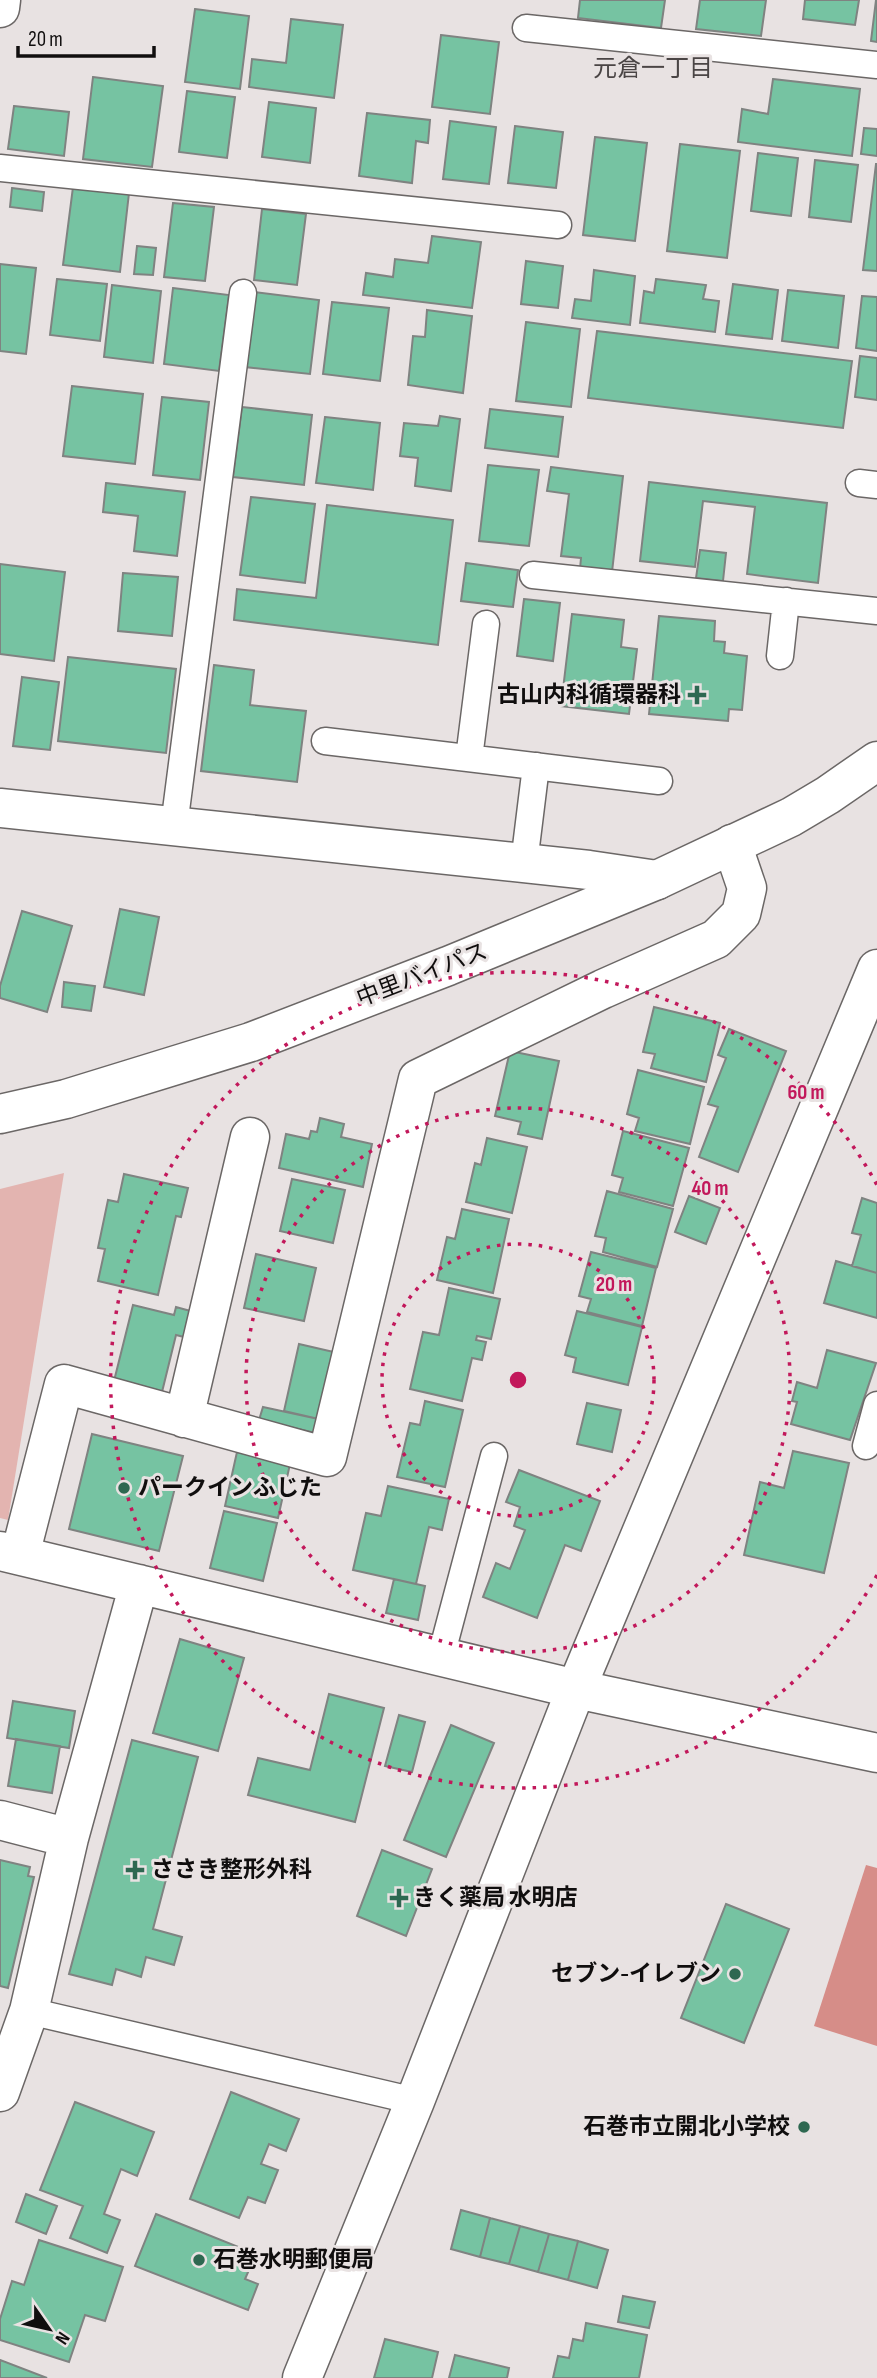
<svg xmlns="http://www.w3.org/2000/svg" width="877" height="2378" font-family="'Sofia Sans Condensed','Noto Sans JP',sans-serif">
  <style>
    .green { fill: #e3b4b0 }
    .water { fill: #d68d88 }
    .building { fill: #76c3a2; stroke: #7f8381; stroke-width: 2 }
    .lines { fill: none; stroke-linecap: round; stroke-linejoin: round }
    .lane-casing { stroke: #6b6766; stroke-width: 29 }
    .street-casing { stroke: #6b6766; stroke-width: 41 }
    .secondary-casing { stroke: #6b6766; stroke-width: 41 }
    .lane { stroke: #fff; stroke-width: 26 }
    .street { stroke: #fff; stroke-width: 38 }
    .secondary { stroke: #fff; stroke-width: 38 }
    .ring { fill: none; stroke: #c2185b; stroke-width: 3.5; stroke-dasharray: 3.5 7 }
    .poi-dot { fill: #2e6851; stroke: #e8e2e2; stroke-width: 2.5 }
    .labels { text-anchor: middle; dominant-baseline: central; stroke-width: 6; stroke-linejoin: round; paint-order: stroke }
    .poi-label { font-size: 23px; font-weight: bold; fill: #100e0e; stroke: #e8e2e2; text-anchor: start }
    .street-label { font-size: 23px; fill: #100e0e; stroke: #e8e2e2 }
    .neighbourhood-label { font-size: 24px; fill: #4a4545; stroke: #e8e2e2 }
    .centre { fill: #c2185b; stroke: #e8e2e2; stroke-width: 3.5 }
    .ring-label { font-size: 21px; text-anchor: middle; font-weight: bold; fill: #c2185b; stroke: #e8e2e2; stroke-width: 6; stroke-linejoin: round; paint-order: stroke }
  </style>
  <rect width="100%" height="100%" fill="#e8e2e2"/>
  <path class="green" d="M64 1173 8 1520 0 1518V1189Z"/>
  <path class="water" d="M866 1865 877 1868V2046L814 2026Z"/>
  <path class="building" d="M580 0H665L661 28 578 18Z
    M700 0H766L761 36 696 29Z
    M805 0H859L855 25 803 19Z
    M876 0H877V42L871 41Z
    M195 9 249 16 240 89 185 82Z
    M291 19 343 25 334 98 249 87 252 59 286 63Z
    M441 35 499 42 490 114 432 107Z
    M93 77 163 86 152 167 83 159Z
    M773 79 860 89 852 156 738 142 742 109 768 114Z
    M187 91 235 97 227 158 179 152Z
    M269 102 316 108 310 163 262 157Z
    M14 106 69 112 64 156 8 149Z
    M367 113 430 120 428 143 416 141 412 183 359 176Z
    M450 121 496 127 489 184 443 179Z
    M515 126 563 132 556 188 508 183Z
    M864 128 877 129V156L861 154Z
    M595 137 647 143 635 241 583 235Z
    M680 144 740 151 727 258 667 251Z
    M758 153 798 158 791 216 751 211Z
    M815 160 858 165 851 222 809 217Z
    M876 164H877V271L863 270Z
    M73 187 129 193 120 272 63 265Z
    M12 188 44 192 42 211 10 207Z
    M173 203 214 207 205 281 164 277Z
    M262 209 306 214 297 285 254 280Z
    M432 236 481 242 472 308 363 295 366 273 393 277 395 259 428 263Z
    M137 246 156 248 153 275 134 274Z
    M526 261 563 266 558 308 521 304Z
    M0 264 36 268 26 354 0 351Z
    M594 270 635 276 630 325 572 318 575 299 591 301Z
    M57 279 107 284 100 341 50 335Z
    M656 279 706 285 703 299 719 301 715 332 640 323 644 291 654 293Z
    M733 284 778 290 772 339 726 334Z
    M112 285 161 291 153 363 104 357Z
    M173 288 229 295 219 371 164 364Z
    M788 290 844 296 838 348 782 341Z
    M254 292 319 300 310 374 245 367Z
    M862 296 877 297V351L856 348Z
    M332 302 389 308 380 381 323 374Z
    M427 310 472 316 463 393 408 385 413 336 425 337Z
    M526 322 580 329 571 407 516 401Z
    M597 331 852 361 843 428 588 398Z
    M860 356 877 358V400L855 397Z
    M72 386 143 394 135 464 63 456Z
    M162 397 209 402 200 480 153 475Z
    M242 407 312 415 304 485 233 477Z
    M490 409 563 417 558 457 485 448Z
    M440 416 460 419 451 491 415 486 418 458 400 456 404 423 438 426Z
    M325 417 380 423 373 490 316 483Z
    M488 465 539 470 529 546 479 541Z
    M551 467 623 476 612 572 580 569 581 558 561 556 569 494 547 491Z
    M649 482 827 503 818 583 747 574 755 507 703 501 695 567 640 561Z
    M106 483 185 492 177 556 134 551 138 516 103 512Z
    M251 497 315 504 305 583 240 575Z
    M327 505 453 520 438 645 234 620 237 589 316 598Z
    M700 550 726 553 723 581 696 578Z
    M466 563 518 570 513 607 461 601Z
    M0 564 65 572 54 661 0 654Z
    M123 573 178 577 172 636 118 631Z
    M524 599 560 603 553 661 517 656Z
    M572 614 624 620 621 647 637 649 629 714 561 706Z
    M659 616 715 621 714 641 725 642 724 653 747 656 742 710 729 709 728 721 649 714Z
    M68 657 176 669 166 753 58 741Z
    M214 665 254 670 250 705 306 711 297 782 201 771Z
    M22 677 59 682 50 750 13 746Z
    M120 909 159 917 144 995 104 987Z
    M22 911 72 926 47 1012 0 998V986Z
    M64 982 95 986 91 1011 62 1007Z
    M654 1007 720 1023 706 1082 651 1068 655 1054 643 1052Z
    M729 1029 786 1051 738 1172 699 1157 718 1107 708 1104 726 1058 718 1055Z
    M510 1051 559 1061 542 1139 518 1134 521 1122 495 1116Z
    M638 1070 704 1087 690 1144 635 1131 639 1118 627 1114Z
    M320 1118 344 1124 341 1137 372 1144 363 1187 279 1168 286 1134 309 1139 311 1131 317 1132Z
    M623 1131 689 1148 673 1206 619 1192 623 1178 612 1175Z
    M487 1138 527 1147 512 1213 466 1202 475 1163 481 1165Z
    M124 1174 188 1188 181 1217 176 1216 158 1295 98 1281 105 1249 98 1248 108 1200 118 1202Z
    M292 1179 345 1190 333 1243 280 1231Z
    M607 1191 673 1209 657 1267 603 1252 606 1238 595 1236Z
    M689 1196 720 1208 706 1244 675 1232Z
    M862 1198 877 1203V1273L852 1266 861 1235 852 1233Z
    M462 1209 509 1219 493 1293 437 1280 447 1237 455 1239Z
    M591 1252 656 1268 642 1326 587 1312 591 1299 579 1296Z
    M256 1254 316 1268 304 1321 244 1308Z
    M836 1261 877 1273V1318L824 1303Z
    M449 1288 500 1299 491 1339 477 1336 476 1340 486 1342 482 1360 472 1358 462 1401 410 1389 423 1332 439 1335Z
    M133 1305 174 1315 176 1307 194 1312 188 1338 176 1335 162 1392 114 1381Z
    M577 1311 642 1327 628 1385 573 1372 576 1358 565 1355Z
    M299 1344 338 1353 323 1420 284 1411Z
    M827 1350 876 1363 850 1440 791 1424 797 1402 792 1401 797 1382 817 1388Z
    M425 1401 463 1410 445 1487 397 1477 410 1423 420 1425Z
    M587 1403 621 1410 612 1452 577 1444Z
    M263 1407 323 1420 320 1434 259 1420Z
    M92 1434 183 1456 159 1551 69 1529Z
    M793 1451 849 1463 824 1573 744 1555 760 1482 784 1488Z
    M237 1452 290 1464 278 1518 225 1506Z
    M519 1470 600 1501 581 1551 565 1545 537 1618 483 1597 496 1563 510 1569 525 1530 514 1526 520 1507 506 1502Z
    M388 1486 449 1499 442 1530 429 1527 416 1584 353 1570 366 1513 381 1516Z
    M224 1511 277 1523 263 1581 210 1568Z
    M394 1579 425 1586 418 1620 386 1613Z
    M180 1639 244 1658 218 1751 153 1733Z
    M329 1694 384 1708 355 1822 248 1795 258 1758 310 1770Z
    M13 1701 75 1711 69 1748 7 1738Z
    M399 1715 425 1722 412 1772 385 1766Z
    M451 1725 494 1743 446 1857 404 1840Z
    M16 1739 60 1746 52 1793 8 1786Z
    M132 1740 198 1757 153 1929 182 1937 174 1965 146 1957 141 1977 116 1969 112 1985 69 1974Z
    M382 1850 432 1869 406 1936 357 1916Z
    M0 1860 30 1867 28 1876 34 1877 8 1988 0 1986Z
    M726 1904 789 1929 744 2043 681 2018Z
    M231 2092 299 2119 286 2151 269 2144 261 2164 278 2170 265 2203 248 2197 239 2218 190 2199Z
    M75 2102 154 2132 137 2176 121 2169 104 2214 120 2220 107 2253 70 2238 83 2206 40 2190Z
    M26 2194 57 2206 46 2234 16 2222Z
    M461 2210 490 2218 480 2257 451 2249Z
    M156 2214 256 2254 245 2279 258 2284 248 2310 135 2266Z
    M490 2218 520 2226 509 2264 480 2257Z
    M520 2226 549 2234 538 2272 509 2264Z
    M549 2234 578 2241 568 2280 538 2272Z
    M39 2240 123 2267 105 2321 85 2315 69 2362 0 2340V2319L12 2281 24 2285Z
    M578 2241 608 2250 597 2288 568 2280Z
    M623 2296 655 2302 649 2328 618 2322Z
    M586 2323 647 2335 639 2378H553L558 2356 569 2358 573 2339 583 2341Z
    M385 2339 438 2352 432 2378H374Z
    M455 2355 509 2368 507 2378H449Z
    M0 2360 47 2378H0Z"/>
  <g class="lines">
    <g class="lane-casing">
      <path id="lane" d="M526 28 877 65
        M0 168 558 225
        M859 483 877 485
        M533 575 877 611
        M780 656 786 601
        M325 741 659 781
        M469 758 486 624
        M174 826 243 293
        M524 863 536 766
        M866 1446 877 1405
        M441 1656 494 1456
        M29 2011 415 2101"/>
    </g>
    <g class="street-casing">
      <path id="street" d="M0 8 1 0
        M0 808 589 870 657 880
        M184 1418 250 1137
        M0 1551 576 1689
        M20 1555 64 1384 327 1457 418 1079 603 989 716 939 741 914 747 888 732 844
        M0 1820 69 1838
        M0 2092 29 2011 69 1838 139 1584"/>
    </g>
    <g class="secondary-casing">
      <path id="secondary" d="M0 1114 66 1099 251 1042 448 966 657 880 791 817 828 795 877 761
        M576 1689 877 1753
        M302 2378 415 2101 576 1689 877 969"/>
    </g>
    <use href="#lane" class="lane"/>
    <use href="#street" class="street"/>
    <use href="#secondary" class="secondary"/>
  </g>
  <g class="ring">
    <circle cx="518" cy="1380" r="136"/>
    <circle cx="518" cy="1380" r="272"/>
    <path d="M877 1575A408 408 0 1 1 877 1185"/>
  </g>
  <g class="poi-dot">
    <path d="M693.5 684.5h7v7h7v7h-7v7h-7v-7h-7v-7h7z"/>
    <circle cx="124" cy="1488" r="7"/>
    <path d="M131.5 1859.5h7v7h7v7h-7v7h-7v-7h-7v-7h7z"/>
    <path d="M395.5 1887.5h7v7h7v7h-7v7h-7v-7h-7v-7h7z"/>
    <circle cx="735" cy="1974" r="7"/>
    <circle cx="804" cy="2127" r="7"/>
    <circle cx="199" cy="2260" r="7"/>
  </g>
  <g class="labels">
    <g class="poi-label">
      <text x="681" y="695" text-anchor="end">古山内科循環器科</text>
      <text x="138" y="1488">パークインふじた</text>
      <text x="151" y="1870">ささき整形外科</text>
      <text x="413" y="1898">きく薬局 水明店</text>
      <text x="721" y="1974" text-anchor="end">セブン-イレブン</text>
      <text x="790" y="2127" text-anchor="end">石巻市立開北小学校</text>
      <text x="213" y="2260">石巻水明郵便局</text>
    </g>
    <g class="street-label">
      <text transform="translate(422 975) rotate(-21)">中里バイパス</text>
    </g>
    <g class="neighbourhood-label">
      <text x="653" y="68">元倉一丁目</text>
    </g>
  </g>
  <circle cx="518" cy="1380" r="10" class="centre"/>
  <g class="ring-label">
    <text x="806" y="1099">60 m</text>
    <text x="710" y="1195">40 m</text>
    <text x="614" y="1291">20 m</text>
  </g>
  <g transform="translate(49 2329) rotate(124)" stroke="#e8e2e2" stroke-width="5" paint-order="stroke">
  <path d="M0-5L12 26L0 18L-12 26Z" fill="#100e0e"/>
  <text y="-10" font-size="19" font-weight="bold" text-anchor="middle" fill="#100e0e">N</text>
  </g>
  <path d="M18 46v10h136v-10" fill="none" stroke="#100e0e" stroke-width="3.5"/>
  <text x="28" y="46" font-size="21" fill="#100e0e" stroke="#e8e2e2" stroke-width="5" paint-order="stroke">20 m</text>
</svg>
